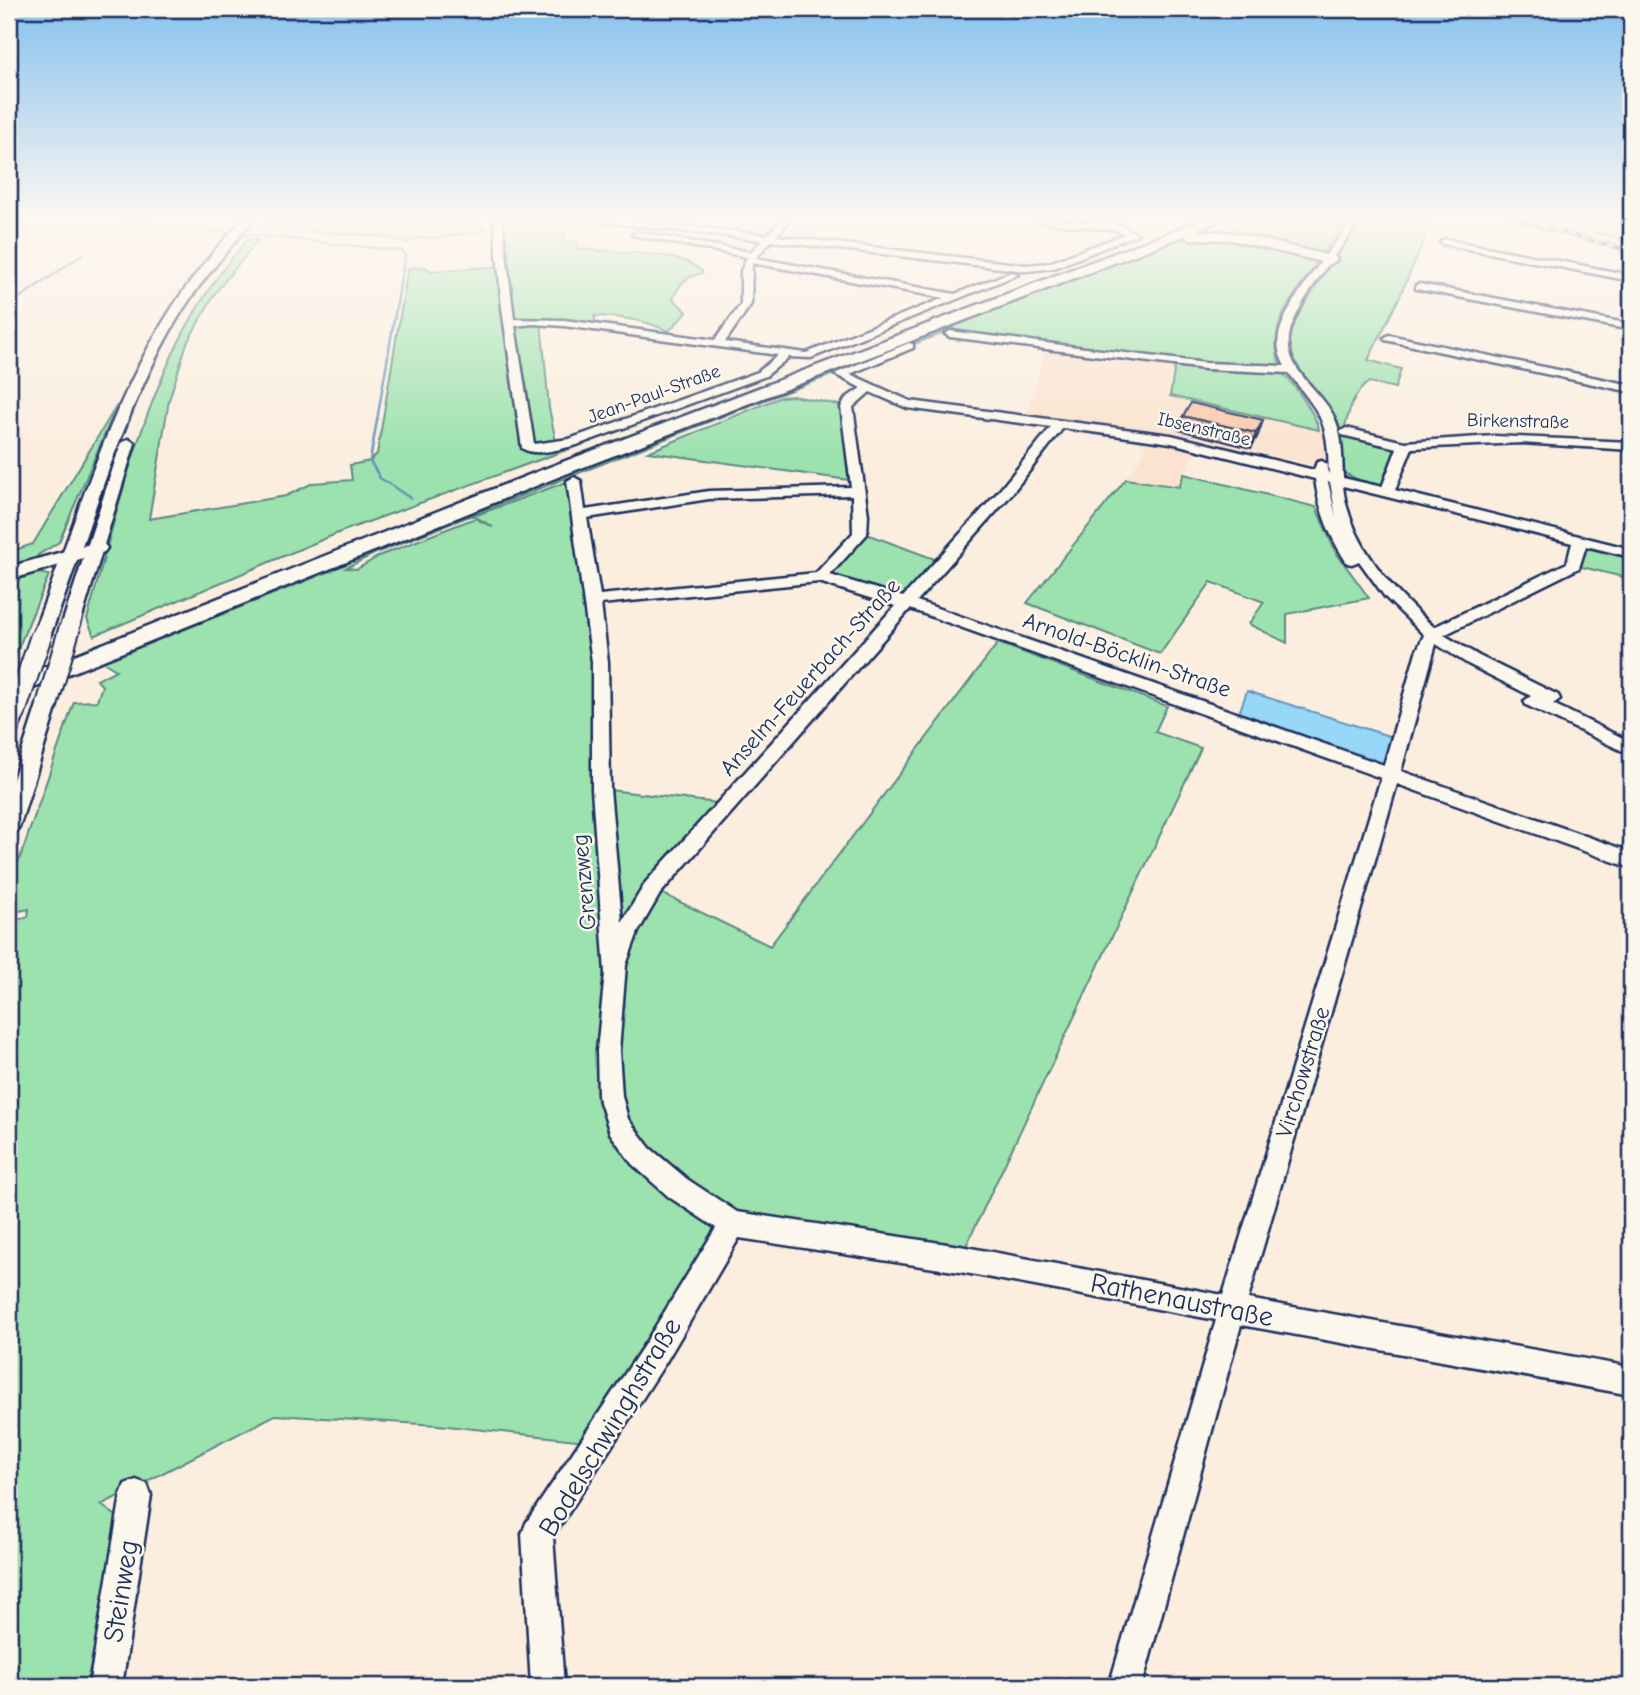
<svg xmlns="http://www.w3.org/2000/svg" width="1640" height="1695" font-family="'Comic Neue',sans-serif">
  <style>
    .built { fill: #fbe3cf }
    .green { fill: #9ce2ae; stroke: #5c8886; stroke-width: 2 }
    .water { fill: #97d7f8; stroke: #6594ba; stroke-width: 2 }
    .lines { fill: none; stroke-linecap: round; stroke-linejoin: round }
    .stream { stroke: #6594ba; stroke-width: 2.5 }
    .minor-casing { stroke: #1b2f5e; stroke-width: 5 }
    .major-casing { stroke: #1b2f5e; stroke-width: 5 }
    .highway-casing { stroke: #1b2f5e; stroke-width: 5 }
    .minor { fill: #fbf7ec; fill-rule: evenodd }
    .major { fill: #fbf7ec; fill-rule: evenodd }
    .highway { fill: #fbf7ec; fill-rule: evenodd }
    .rail-casing { stroke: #1b2f5e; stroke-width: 4.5 }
    .rail { stroke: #fbf7ec; stroke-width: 2.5; stroke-dasharray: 7; stroke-linecap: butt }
    .major-bridge-casing { stroke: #1b2f5e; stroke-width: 24; stroke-linecap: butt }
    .major-bridge { stroke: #fbf7ec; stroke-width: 20 }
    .wall { fill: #d8ad93; stroke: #1b2f5e; stroke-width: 2 }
    .shaded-wall { fill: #b08d78; stroke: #1b2f5e; stroke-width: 2 }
    .building { fill: #fbc9ab; stroke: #1b2f5e; stroke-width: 2 }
    .labels { text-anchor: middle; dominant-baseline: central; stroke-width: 5; stroke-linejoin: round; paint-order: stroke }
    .far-street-label { font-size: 19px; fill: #1b2f5e; stroke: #fbf7ec }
    .street-label { font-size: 23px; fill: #1b2f5e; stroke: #fbf7ec }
    .near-street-label { font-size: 28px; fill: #1b2f5e; stroke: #fbf7ec }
  </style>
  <rect width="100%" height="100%" fill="#fbeedf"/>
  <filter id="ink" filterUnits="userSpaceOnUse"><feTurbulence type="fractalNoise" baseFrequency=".0143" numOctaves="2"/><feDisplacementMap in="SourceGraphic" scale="14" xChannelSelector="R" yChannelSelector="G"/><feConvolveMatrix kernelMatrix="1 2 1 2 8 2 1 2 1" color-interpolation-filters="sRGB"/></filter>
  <g filter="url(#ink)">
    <path class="built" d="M1502 219H1542L1631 242V254Z
      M1047 345 1176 361 1171 396 1339 435 1341 472 1201 438 1179 487 1126 479 1145 452V434L1025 420Z"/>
    <path class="green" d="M269 219H429L473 222 486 230 438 238H420L406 243 386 237 278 229 269 227Z
      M501 219 608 221 603 225H567L564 234 567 241 577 242 578 248C607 254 686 249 703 273 687 276 679 283 673 299L687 312 669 331C645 320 621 317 594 316L596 324 541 320 549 408 556 442 605 436 343 531 94 636 87 619C125 486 153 343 249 238L258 240 215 293 187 343 169 400 149 519 286 496 313 483 352 480 350 465 370 461 377 454 408 268 425 267 431 271 504 266Z
      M1231 219H1346L1325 250 1318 253C1297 249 1236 242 1229 221Z
      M1360 219H1433L1400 296 1368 360 1401 369 1395 388 1369 382C1353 393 1349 412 1344 429H1337L1294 365 1289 337 1298 315Z
      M1542 219H1629L1631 242 1624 240Z
      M1212 235 1314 259 1316 263C1294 296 1266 325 1280 366L1205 364 962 333 954 329 741 409 376 553 346 568 357 569 381 555 475 518 493 527 474 516 577 478 574 481 593 600 601 789 726 804 653 889 770 946 998 643 1167 706 1155 732 1201 748 960 1259 733 1224 595 1442 438 1425 275 1415 101 1505 122 1520 86 1686H9V922L28 917 29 909 9 913V865L10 863 19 861 74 702 97 701 102 686 97 680 116 670 103 662 333 570V566L516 492 1181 238Z
      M1175 366 1280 372C1291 378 1317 417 1319 430L1170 396Z
      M793 396 845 406 849 480 648 452 781 397Z
      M117 405 59 542 38 555 31 572 49 575 9 670V552L33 544Z
      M1338 432 1401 448 1384 486 1359 480 1342 472Z
      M1184 474 1316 507 1335 551 1369 598 1287 614V643L1249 624 1264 602 1211 582 1160 654 1027 603 1126 479 1179 487Z
      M864 533 937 560 902 599 825 574Z
      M1579 546 1631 559V579L1574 565Z"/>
    <path class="water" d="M1247 691 1392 737 1383 771 1237 719Z"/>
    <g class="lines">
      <path class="stream" d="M102 219 402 251 405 256 370 461 380 478 410 498
        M9 305 82 255"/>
      <g class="minor-casing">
        <path id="minor" d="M494 219H502L514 319 564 320 715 340 741 304V271L747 257 632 235 637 232 751 252 762 240 603 222 599 219H623L767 235 782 219H791L776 236 1026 265 1049 263 1125 234 1115 230 1038 222 1034 219 1117 224 1138 234 1054 268 1026 271 771 241 756 258 955 294 1011 272 1019 274 811 358 789 357 766 376 577 445C562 448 535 458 522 448L502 308ZM752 263 944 298 806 353 725 342 751 304ZM533 324 564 326 778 355 758 372 569 439 534 444 515 326Z
          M1353 219H1361C1342 247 1293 306 1289 337 1285 370 1320 389 1333 415 1343 434 1342 456 1343 478L1382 487 1397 448 1342 435 1340 432 1346 428 1404 442 1494 436 1631 442V450L1521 443 1412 448 1395 490 1631 549V557L1586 546 1579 568 1444 635 1479 656 1558 695 1560 699 1553 704 1631 742V755L1526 705 1524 701 1531 696 1468 664 1436 644 1401 771 1631 852V868L1397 784 1248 1299 1631 1367V1395L1241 1325 1142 1686H1109L1216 1320 960 1272 739 1238 666 1362 553 1537 564 1686H531L522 1534 526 1523 646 1342 716 1228 669 1197 632 1164 610 1133 598 1096 597 1051 605 973 592 789V662L567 481 574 477 581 481 585 510 709 491 851 487 841 407 846 398 861 388 834 374 909 343 913 344V348L850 374 910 401 1171 435 1314 470 1317 462 1322 461 1328 465 1327 470 1329 474C1328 417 1321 417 1289 373L1205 369 950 337 945 334 950 331 1205 363 1285 366C1279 356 1277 346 1279 335 1287 300 1332 249 1353 219ZM870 392 907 408 1051 427 999 491 903 597 830 575 867 534 868 515 853 407ZM1063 428 1171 443 1315 479C1319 510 1329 536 1347 563L1352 564 1359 561 1385 597 1424 635 1416 652 1384 765 917 601 1009 497ZM1328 482H1330L1336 517ZM1343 486 1572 543 1567 563 1434 627C1392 591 1349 542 1343 486ZM852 495 853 533 816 573 600 595 587 518 709 499ZM819 582 895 606 646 882 622 922 610 789 608 662 601 604ZM910 609 1381 778 1223 1295 960 1246 737 1212 687 1179 650 1148 628 1119 622 1096 619 1051 626 965 638 932 660 894Z
          M1445 239 1631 275V281L1442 244 1440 242Z
          M1420 284 1631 324V330L1416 289V285Z
          M1389 335 1631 385V392L1385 340 1384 338Z
          M136 1480 147 1484 151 1495 122 1686H89L121 1495 125 1484Z"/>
      </g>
      <g class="major-casing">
        <path id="major" d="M243 219H253C229 250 203 278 182 311 121 411 91 528 50 636L41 642 34 640 32 636C74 528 107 410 170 311 191 278 216 248 243 219Z
          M128 439 135 443 79 627 77 631H63L61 627 121 443Z
          M47 698 54 700 57 705 20 825 17 831 9 834V792L37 705 40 700Z
          M14 708 21 710 24 715 16 734 9 736V710Z"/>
      </g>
      <g class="highway-casing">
        <path id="highway" d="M1205 219H1222L1196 231 1231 232 1335 257 1337 260 1330 264 1231 240 1190 239 1184 236 558 477 9 698V681L544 469Z
          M97 542 104 544 107 548 104 552 9 580V567Z"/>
      </g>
      <use href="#minor" class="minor"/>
      <use href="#major" class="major"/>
      <use href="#highway" class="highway"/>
      <g class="rail-casing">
        <path id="rail" d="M1513 219 1631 251"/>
      </g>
      <use href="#rail" class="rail"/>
      <g class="major-bridge-casing">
        <path id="major-bridge" d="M47 705 70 627
          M14 715 41 636"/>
      </g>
      <use href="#major-bridge" class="major-bridge"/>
    </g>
    <path class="wall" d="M1183 416 1263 420 1258 435 1251 448 1179 430Z"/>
    <path class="shaded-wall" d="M1263 420 1258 435 1251 448 1256 433Z"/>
    <path class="building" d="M1191 403 1263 420 1256 433 1183 416Z"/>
  </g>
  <linearGradient id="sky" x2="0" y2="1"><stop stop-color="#87c2ee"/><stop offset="0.48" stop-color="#fdf7f1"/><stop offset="1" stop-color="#fdf7f1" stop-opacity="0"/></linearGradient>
  <rect width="1640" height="456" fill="url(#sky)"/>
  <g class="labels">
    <g class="far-street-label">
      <text transform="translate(654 394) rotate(-20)">Jean-Paul-Straße</text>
      <text transform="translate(1518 421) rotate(1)">Birkenstraße</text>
      <text transform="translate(1204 429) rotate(13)">Ibsenstraße</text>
    </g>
    <g class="street-label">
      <text transform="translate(1127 655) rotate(19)">Arnold-Böcklin-Straße</text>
      <text transform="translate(810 677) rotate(-48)">Anselm-Feuerbach-Straße</text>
      <text transform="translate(584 882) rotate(-95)">Grenzweg</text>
      <text transform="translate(1303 1072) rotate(-73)">Virchowstraße</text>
    </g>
    <g class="near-street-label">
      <text transform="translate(1182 1300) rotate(11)">Rathenaustraße</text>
      <text transform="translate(610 1427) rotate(-59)">Bodelschwinghstraße</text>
      <text transform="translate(121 1591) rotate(-81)">Steinweg</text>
    </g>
  </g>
  <rect width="1640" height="1695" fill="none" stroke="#fbf7ec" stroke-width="35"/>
  <rect x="18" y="18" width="1605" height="1660" fill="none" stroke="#1b2f5e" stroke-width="2.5" filter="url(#ink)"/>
</svg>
